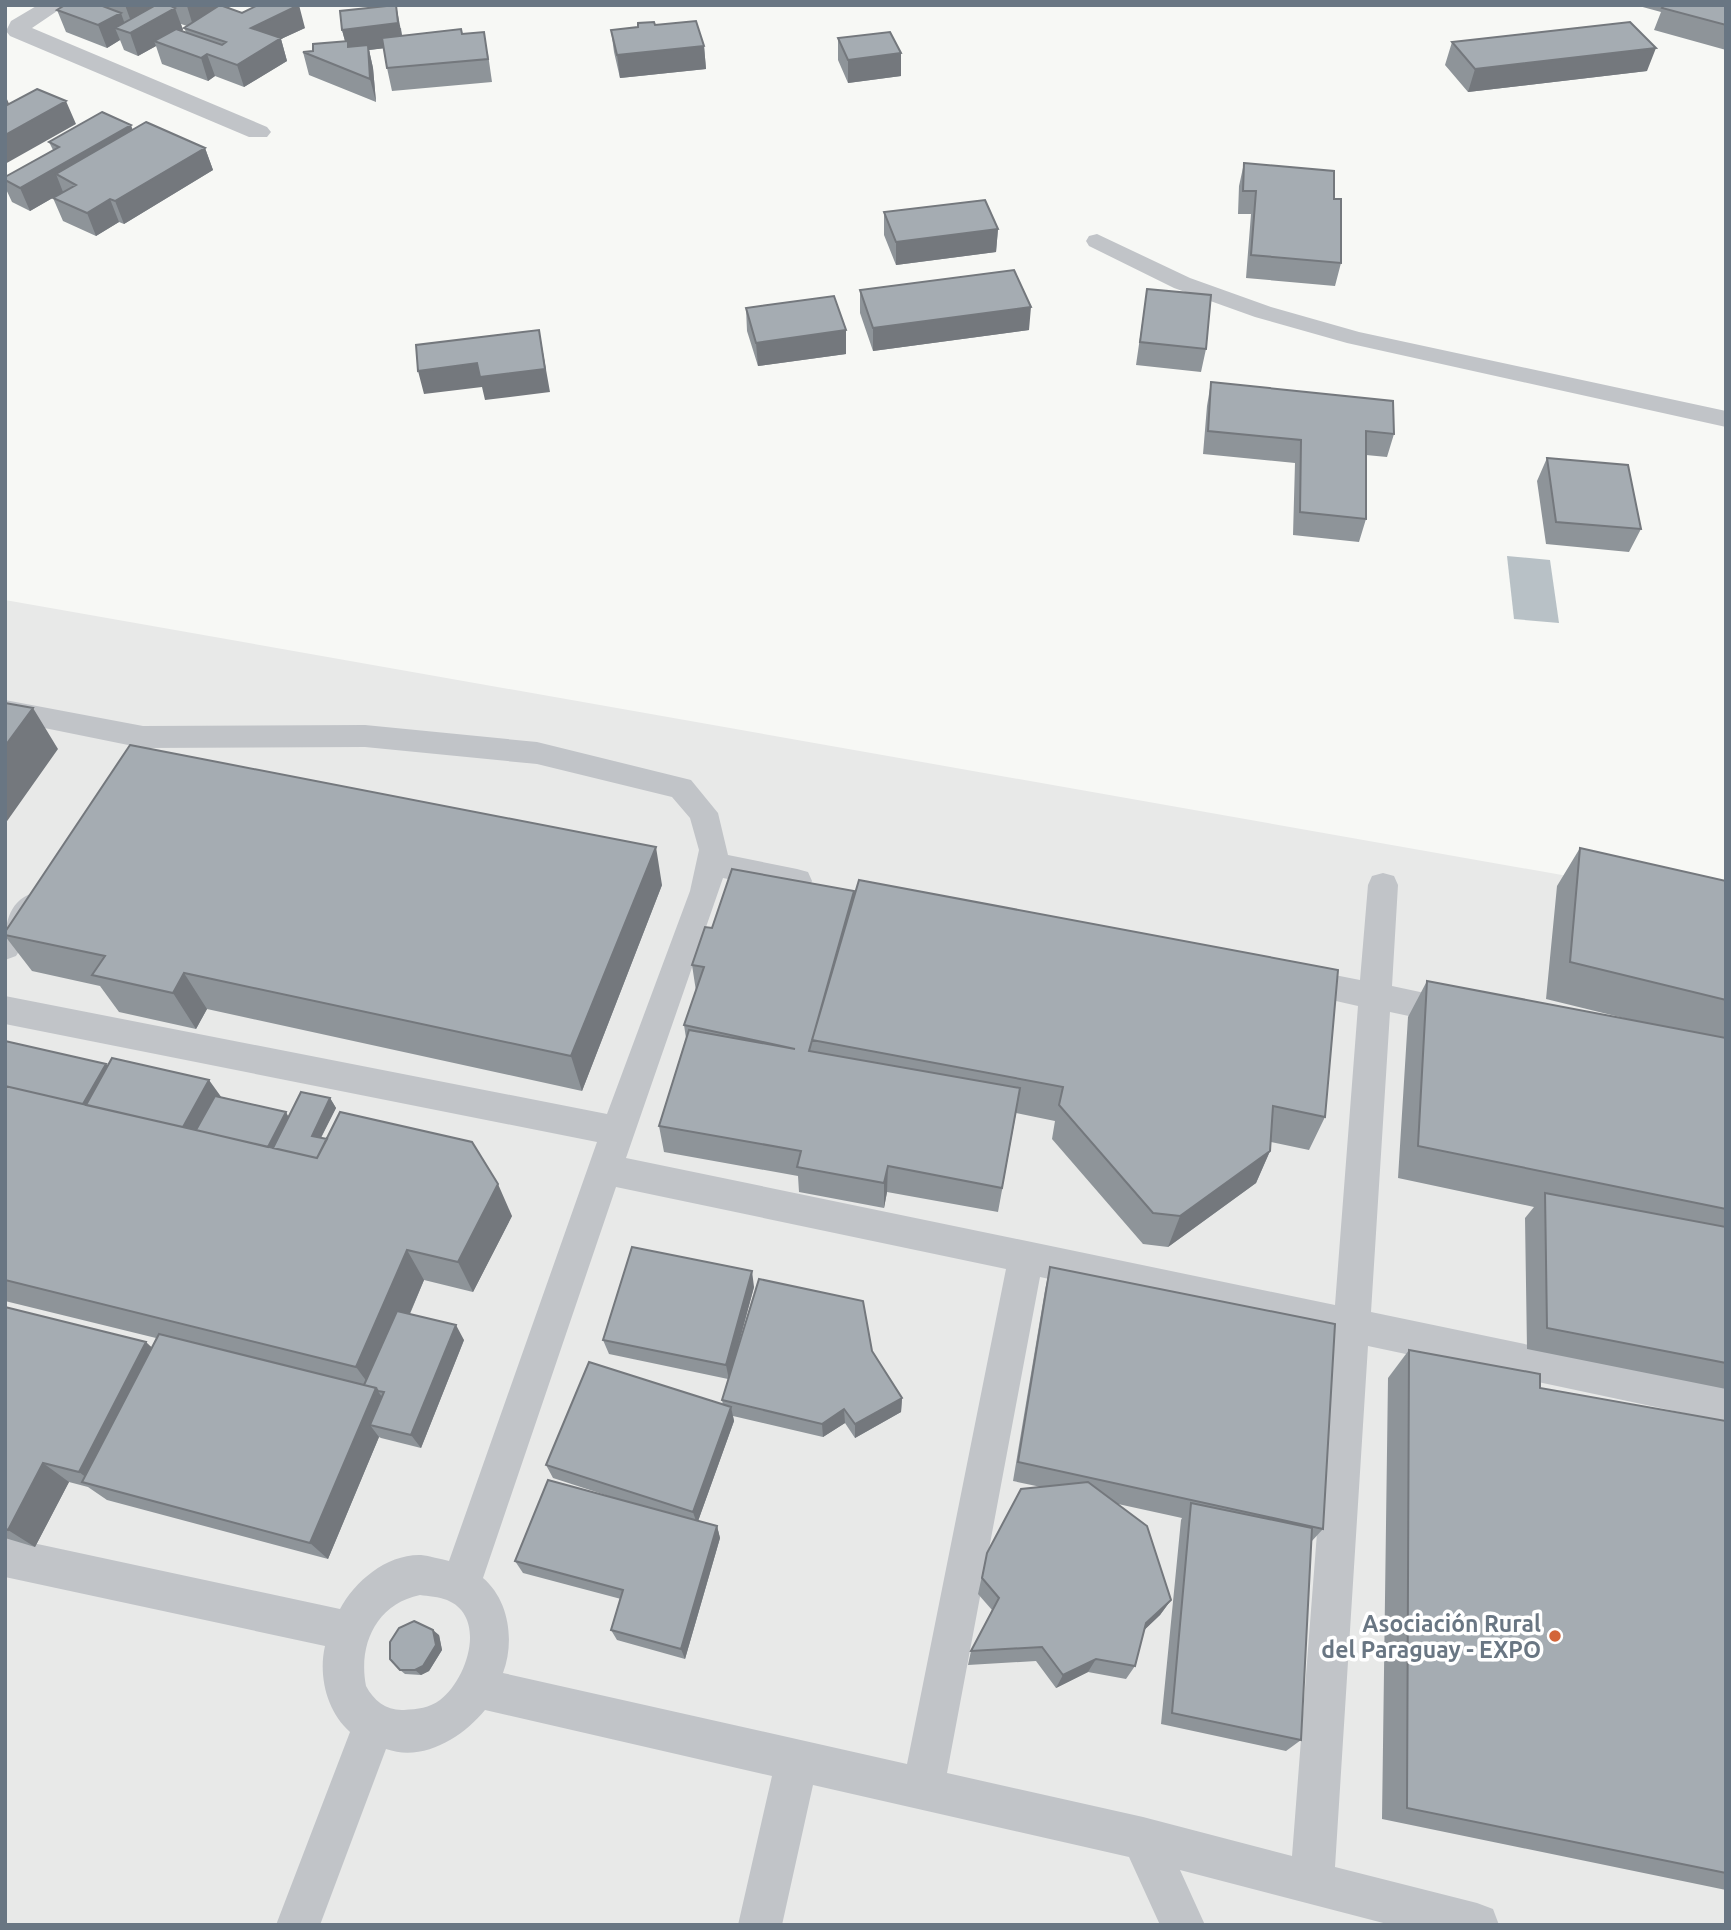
<svg xmlns="http://www.w3.org/2000/svg" width="1731" height="1930" font-family="Ubuntu,sans-serif">
  <style>
    .built { fill: #e8e9e8 }
    .water { fill: #b8c1c6 }
    .lines { fill: none; stroke-linecap: round; stroke-linejoin: round }
    .lane { fill: #c1c4c8; fill-rule: evenodd }
    .street { fill: #c1c4c8; fill-rule: evenodd }
    .wall { fill: #8e9499; fill-rule: evenodd }
    .shaded-wall { fill: #74787d }
    .building { fill: #a5acb2; stroke: #74787d; stroke-width: 2 }
    .poi-dot { fill: #d36539; stroke: #fff; stroke-width: 2.5 }
    .labels { text-anchor: middle; dominant-baseline: central; stroke-width: 7; stroke-linejoin: round; paint-order: stroke }
    .near-poi-label { font-size: 23px; font-weight: bold; fill: #697683; stroke: #fff; text-anchor: end }
  </style>
  <rect width="100%" height="100%" fill="#f7f8f5"/>
  <path class="built" d="M5 600 1726 904V1925H5Z"/>
  <path class="water" d="M1507 556 1550 560 1559 623 1514 619Z"/>
  <g class="lines">
    <path class="lane" d="M1097 234 1190 278 1271 307 1359 332 1726 411V427L1347 343 1255 317 1174 288 1089 246 1086 241 1089 236Z
      M5 700 143 726 365 725 537 742 691 780 718 813 728 855 797 869 808 872 812 881 808 890 797 893 723 878 626 1158 1335 1305 1358 1006 1283 989 1278 980 1283 971 1294 967 1360 980 1368 885 1372 876 1383 873 1394 876 1398 885 1392 986 1467 1002 1472 1012 1467 1022 1456 1026 1390 1012 1371 1312 1726 1386V1422L1368 1346 1335 1867 1477 1903 1493 1909 1499 1925H1391L1180 1870 1205 1925H1160L1129 1857 813 1785 782 1925H738L772 1776 485 1710C462 1738 423 1762 386 1749L320 1925H276L350 1732C327 1712 318 1676 325 1646L5 1577V1537L340 1609C355 1581 387 1554 421 1555 430 1556 440 1559 449 1561L597 1142 5 1024V996L607 1114 690 891 699 850 690 818 672 797 537 764 365 747 143 748 5 720ZM616 1187 1006 1269 907 1764 503 1673C515 1641 509 1600 483 1578ZM1040 1277 1332 1339 1292 1856 1143 1817 947 1773ZM420 1595C428 1596 439 1597 447 1600 488 1617 467 1680 440 1700 429 1708 418 1709 404 1710 387 1711 374 1701 366 1686 358 1645 376 1604 420 1595Z
      M33 893 44 896 48 905 16 956 5 960C5 934 3 903 33 893Z"/>
    <path class="street" d="M38 5H66L32 28 267 127 271 132 267 137H249L10 36 6 31 11 21Z"/>
  </g>
  <path class="wall" d="M65 5H233L228 8 242 13 305 28 281 39 287 61 244 87 215 76 208 81 162 64 156 46 138 56 124 50 120 40 107 48 66 32 57 10ZM181 24 187 26 184 28 186 32 182 31 183 30Z
    M1640 5H1726V50L1654 30 1661 12 1639 6Z
    M655 25 704 46 706 69 620 78 614 52 611 30Z
    M401 28 402 36 462 34 488 54 492 82 392 91 387 68 384 48 369 50 373 68 376 102 309 75 303 52 313 51 345 41 342 30Z
    M838 38 901 53V76L848 83 838 60Z
    M1452 42 1647 71 1468 92 1445 65Z
    M49 142 205 148 213 170 124 224 119 222 96 236 63 221 53 198 63 192 30 211 12 202 5 187V177L53 150Z
    M1244 163 1334 199 1341 263 1335 286 1246 278 1251 214H1238L1239 186Z
    M884 212 998 229 996 252 896 265 884 235Z
    M1147 289 1206 349 1201 372 1136 365Z
    M860 290 1029 330 873 351 860 313Z
    M746 308 846 354 758 366 747 331Z
    M1211 382 1394 434 1387 457 1366 455V519L1359 542 1293 535 1295 463 1203 454 1207 406Z
    M1547 458 1641 529 1629 552 1546 544 1537 481Z
    M1580 848 1726 881V1389L1527 1349 1525 1218 1534 1207 1398 1178 1408 1017 1427 981 1636 1021 1546 999 1557 886Z
    M662 885 582 1091 207 1009 196 1029 119 1012 100 986 32 971 5 936V932Z
    M854 891V896L1325 1117 1309 1150 1271 1142 1270 1151 1256 1183 1168 1247 1143 1244 1052 1139 1055 1121 1016 1113 998 1212 887 1192 884 1208 799 1192 798 1176 664 1152 659 1126 686 1038 684 1025 696 991 692 965 712 928Z
    M5 1041 108 1066 221 1097 286 1112 288 1117 330 1098 336 1108 321 1138 512 1216 473 1292 424 1280 410 1314 464 1340 421 1448 381 1438 379 1437 328 1559 107 1500 88 1487 69 1482 35 1547 5 1538V1307L152 1347 156 1338 5 1301Z
    M1050 1267 1323 1529 1311 1542 1301 1740 1286 1751 1161 1724 1181 1520 1182 1518 1118 1504 1171 1600 1160 1615 1144 1630 1135 1666 1126 1679 1088 1672 1056 1688 1036 1661 968 1665 971 1651 992 1610 978 1594 987 1553 1041 1487 1013 1481 1045 1290Z
    M754 1287 734 1360 872 1351 902 1398 901 1412 855 1438 845 1423 823 1437 733 1416 734 1421 698 1521 717 1526 720 1538 685 1659 617 1640 611 1630 621 1599 523 1573 515 1561 624 1501 553 1478 546 1465 723 1405 722 1400 728 1379 609 1354 603 1340Z
    M1409 1350 1540 1388 1726 1421V1890L1382 1819 1388 1378Z
    M439 1635 442 1650 429 1671 421 1675 405 1674 400 1670Z"/>
  <path class="shaded-wall" d="M125 5H150L154 15 133 27Z
    M170 5 172 9 175 8 183 30 160 43 154 41 156 46 138 56 130 33Z
    M185 5H233L194 29 187 6Z
    M299 5 305 28 281 39 287 61 244 87 237 65 251 28Z
    M396 5 404 46 369 50 373 68 376 102 370 79 348 52 342 30Z
    M121 13 128 33 115 28 120 40 107 48 98 25Z
    M704 46 706 69 620 78 617 55Z
    M1656 48 1647 71 1468 92 1475 69Z
    M901 53V76L848 83V60Z
    M207 54 215 76 208 81 201 58Z
    M5 97H6L16 119 5 125Z
    M66 101 76 124 5 164V135Z
    M131 125 139 148 56 174 63 192 30 211 20 188Z
    M205 148 213 170 124 224 115 201Z
    M110 199 119 222 96 236 87 213Z
    M998 229 996 252 896 265V242Z
    M1031 307 1029 330 873 351V328Z
    M539 330 550 392 485 400 482 387 424 394 418 371Z
    M846 330V354L758 366 756 343Z
    M33 708 58 749 5 824V746Z
    M656 847 662 885 582 1091 571 1056Z
    M184 973 207 1009 196 1029 173 993Z
    M106 1064 121 1083 76 1114Z
    M209 1080 222 1098 196 1146 178 1136Z
    M330 1098 336 1108 317 1145 312 1136Z
    M286 1112 291 1122 270 1163 261 1161Z
    M1270 1151 1256 1183 1168 1247 1180 1216Z
    M888 1166 887 1192 884 1208V1183Z
    M498 1184 512 1216 473 1292 458 1262Z
    M407 1250 424 1280 377 1390 391 1409 370 1425 379 1437 328 1559 310 1543 373 1390 356 1367Z
    M752 1271 754 1287 729 1380 726 1365Z
    M456 1325 464 1340 421 1448 411 1435Z
    M146 1342 168 1363 99 1487 79 1472Z
    M902 1398 901 1412 855 1438V1424Z
    M731 1407 734 1421 697 1524 693 1512Z
    M844 1409 845 1423 823 1437 822 1424Z
    M43 1463 69 1482 35 1547 8 1530Z
    M717 1526 720 1538 685 1659 681 1649Z
    M1171 1600 1160 1615 1137 1637 1146 1623Z
    M433 1630 439 1635 442 1650 429 1671 421 1675 415 1670Z
    M1096 1659 1088 1672 1056 1688 1063 1675Z"/>
  <path class="building" d="M65 5H100L121 13 98 25 57 10Z
    M156 5H169L175 8 130 33 115 28Z
    M220 5 242 13 258 5H299L251 28 281 38 237 65 207 54 201 58 154 41 176 29 222 45 226 42 184 28Z
    M396 5 398 23 342 30 340 11Z
    M1664 5 1689 6 1690 5H1726V25L1662 8Z
    M696 21 704 46 617 55 611 30 638 27V23L654 22 655 25Z
    M1630 22 1656 48 1475 69 1452 42Z
    M461 29 462 34 484 32 488 59 387 68 382 38Z
    M890 32 901 53 848 60 838 38Z
    M348 41V47L368 45 370 79 303 52 313 51V44Z
    M37 89 66 101 5 135V106Z
    M102 112 131 125 20 188 5 180V177L59 147 49 142Z
    M146 122 205 148 115 201 110 199 87 213 53 198 76 185 56 174Z
    M1244 163 1334 171V199H1341V263L1251 255 1256 191H1243Z
    M985 200 998 229 896 242 884 212Z
    M1014 270 1031 307 873 328 860 290Z
    M1147 289 1211 295 1206 349 1140 342Z
    M834 296 846 330 756 343 746 308Z
    M539 330 545 369 480 377 477 363 418 371 416 345Z
    M1211 382 1393 401 1394 434 1366 431V519L1300 512 1301 440 1208 431Z
    M1547 458 1628 465 1641 529 1556 522Z
    M5 703 33 708 5 746Z
    M130 745 656 847 571 1056 184 973 173 993 92 975 105 956 5 935V932Z
    M1580 848 1726 881V1000L1570 962Z
    M732 869 854 891 809 1051 1020 1088 1002 1188 888 1166 884 1183 797 1167 801 1151 659 1126 689 1030 795 1049 684 1025 704 967 692 965 705 927 712 928Z
    M859 880 1338 970 1325 1117 1273 1106 1270 1151 1180 1216 1153 1213 1059 1105 1063 1087 812 1040Z
    M1427 981 1726 1038V1209L1418 1146Z
    M5 1041 106 1064 83 1104 5 1086Z
    M112 1058 209 1080 183 1127 86 1105Z
    M5 1086 317 1158 340 1112 472 1142 498 1184 458 1262 407 1250 356 1367 5 1280Z
    M301 1092 330 1098 312 1136 327 1139 317 1158 273 1148Z
    M215 1096 286 1112 268 1147 196 1130Z
    M1545 1193 1726 1227V1363L1547 1328Z
    M632 1247 752 1271 726 1365 603 1340Z
    M1050 1267 1335 1324 1323 1529 1018 1462Z
    M759 1279 863 1301 872 1351 902 1398 855 1424 844 1409 822 1424 722 1400Z
    M5 1307 146 1342 79 1472 43 1463 8 1530 5 1529Z
    M397 1311 456 1325 411 1435 370 1425 384 1392 378 1391 376 1388 364 1385Z
    M159 1334 376 1388 310 1543 82 1482Z
    M1409 1350 1540 1374V1388L1726 1421V1873L1407 1808Z
    M589 1362 731 1407 693 1512 546 1465Z
    M548 1480 717 1526 681 1649 611 1630 623 1590 515 1561Z
    M1088 1482 1147 1526 1171 1600 1146 1623 1135 1666 1096 1659 1063 1675 1042 1647 971 1651 999 1598 982 1578 987 1553 1021 1489Z
    M1191 1503 1312 1528 1301 1740 1172 1713Z
    M414 1621 433 1630 436 1645 423 1666 415 1670H400L390 1659V1642L399 1628Z"/>
  <circle class="poi-dot" cx="1555" cy="1636" r="7"/>
  <g class="labels">
    <g class="near-poi-label">
      <text x="1541" y="1623">Asociación Rural<tspan x="1541" dy="26">del Paraguay - EXPO</tspan></text>
    </g>
  </g>
  <rect width="1731" height="1930" fill="none" stroke="#697683" stroke-width="14"/>
</svg>
